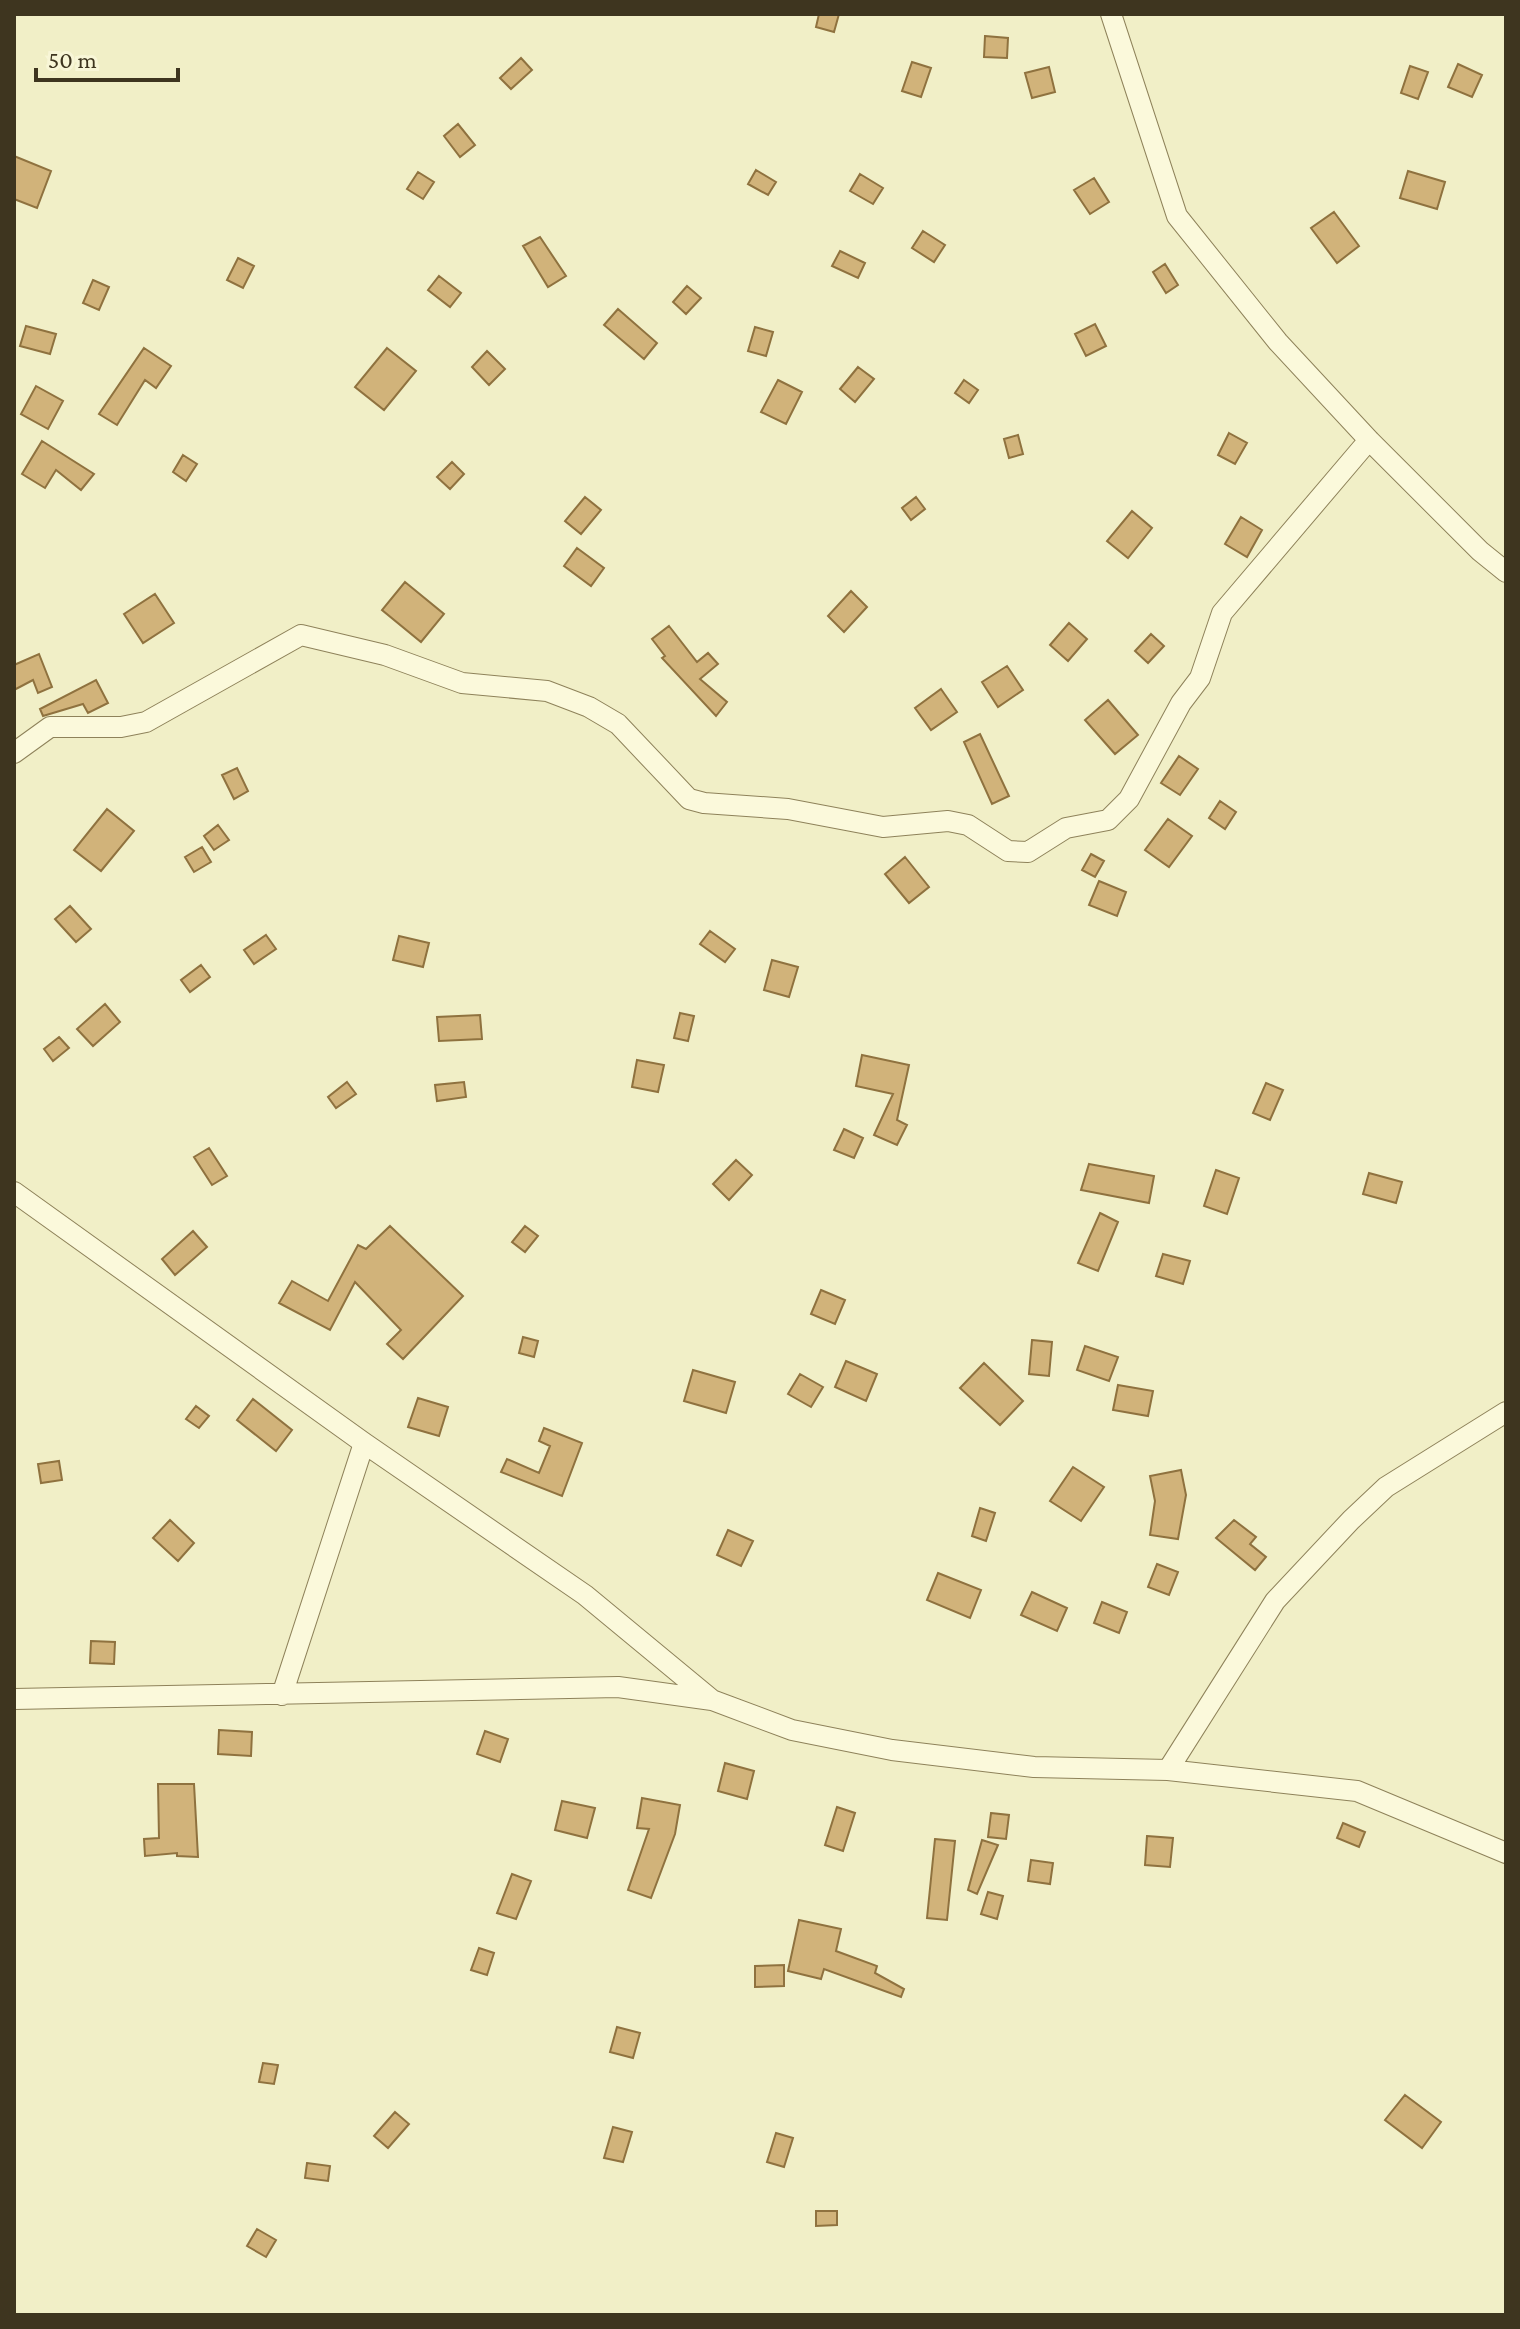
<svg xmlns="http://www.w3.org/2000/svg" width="1520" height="2329" font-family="'Crimson Pro',serif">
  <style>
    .building { fill: #d1b37a; stroke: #8f723f; stroke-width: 2 }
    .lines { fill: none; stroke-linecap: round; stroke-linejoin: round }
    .minor-casing { stroke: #8e825a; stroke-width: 22 }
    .minor { stroke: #fbf9db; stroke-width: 20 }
  </style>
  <rect width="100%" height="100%" fill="#f1efc7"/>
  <path class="building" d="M819 14H839L834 32 816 27Z
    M985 36 1008 38 1007 58 984 57Z
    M521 58 532 70 511 89 500 78Z
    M912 62 931 68 921 97 902 91Z
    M1458 64 1482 75 1472 97 1448 87Z
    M1410 66 1428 72 1418 99 1401 93Z
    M1049 67 1055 92 1032 98 1025 73Z
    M458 124 475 145 460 157 444 136Z
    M14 156 51 171 37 208 14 199Z
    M756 170 776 182 768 195 748 184Z
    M1408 171 1445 182 1437 209 1400 198Z
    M418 172 434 182 423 199 407 189Z
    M860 174 883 188 873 204 850 191Z
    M1094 178 1109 202 1090 214 1074 190Z
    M1334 212 1359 246 1337 263 1311 228Z
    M923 231 945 245 934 262 912 248Z
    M540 237 566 276 548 287 523 246Z
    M840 251 865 263 858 278 832 266Z
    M238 258 254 266 243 288 227 280Z
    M1165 264 1178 285 1166 293 1153 272Z
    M439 276 461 293 450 307 428 290Z
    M93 280 109 287 99 310 83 303Z
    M687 286 701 298 686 314 673 302Z
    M618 309 657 343 644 359 604 325Z
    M1095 324 1106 346 1086 356 1075 334Z
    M26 326 56 334 50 354 20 346Z
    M755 327 773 332 766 356 748 351Z
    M144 348 171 366 156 388 145 380 117 425 99 414Z
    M387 348 416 371 384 410 355 387Z
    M487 351 505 369 489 385 472 367Z
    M858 367 874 379 855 402 840 389Z
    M778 380 802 392 786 424 761 412Z
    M964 380 978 390 969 403 955 393Z
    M36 386 63 401 48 429 21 414Z
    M1229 433 1247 443 1235 464 1218 455Z
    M1018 435 1023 454 1009 458 1004 439Z
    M42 441 94 474 81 490 56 470 45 488 22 474Z
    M183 455 197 464 186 481 173 472Z
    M452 462 464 474 450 489 437 477Z
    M585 497 601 510 581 534 565 521Z
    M916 497 925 509 911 520 902 508Z
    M1132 511 1152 528 1128 558 1107 541Z
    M1241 517 1262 530 1247 557 1225 544Z
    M577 548 604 568 591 586 564 566Z
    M405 582 444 614 421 642 382 610Z
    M851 591 867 607 844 632 828 616Z
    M155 594 174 623 143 643 124 614Z
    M1069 623 1087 639 1068 661 1050 645Z
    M669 626 697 662 708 653 718 664 700 679 727 702 716 716 662 658 665 656 652 639Z
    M1151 634 1164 646 1148 663 1135 651Z
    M39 654 52 687 38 693 33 680 14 690V665Z
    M1007 666 1023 690 998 707 982 682Z
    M96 680 108 703 88 713 83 704 43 716 40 709Z
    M941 689 957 712 931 730 915 708Z
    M1108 700 1138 735 1115 754 1085 720Z
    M980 734 1009 796 992 804 964 742Z
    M1179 756 1198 769 1180 795 1161 783Z
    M237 768 248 791 234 799 222 775Z
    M1220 801 1236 812 1225 829 1209 818Z
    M107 809 134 831 101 871 74 850Z
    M1168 819 1192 836 1169 867 1145 850Z
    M218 825 229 840 214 850 204 836Z
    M202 847 211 862 194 872 185 857Z
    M1091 854 1104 861 1095 877 1082 870Z
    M905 857 929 887 909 903 885 874Z
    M1099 881 1126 892 1117 916 1089 905Z
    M70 906 91 929 76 942 55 919Z
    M710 931 735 949 725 962 700 944Z
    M266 935 276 949 254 964 244 950Z
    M399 936 429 943 423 967 393 960Z
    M772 960 798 967 789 997 764 990Z
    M201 965 210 977 190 992 181 980Z
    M105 1004 120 1022 93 1046 77 1029Z
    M680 1013 694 1016 688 1041 674 1038Z
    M480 1015 482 1039 439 1041 437 1017Z
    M59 1037 69 1048 53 1061 44 1049Z
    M862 1055 909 1065 897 1120 907 1125 897 1145 874 1135 893 1094 856 1086Z
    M637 1060 664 1065 658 1092 632 1087Z
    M347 1082 356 1094 336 1108 328 1097Z
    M464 1082 466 1097 437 1101 435 1085Z
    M1266 1083 1283 1090 1270 1120 1253 1113Z
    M844 1129 863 1138 854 1158 834 1150Z
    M209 1148 227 1176 212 1185 194 1157Z
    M736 1160 752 1175 729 1200 713 1184Z
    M1089 1164 1154 1176 1149 1203 1081 1190Z
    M1216 1170 1239 1178 1227 1214 1204 1206Z
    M1369 1173 1402 1182 1396 1203 1363 1194Z
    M1100 1213 1118 1222 1098 1271 1078 1263Z
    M390 1226 463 1296 403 1359 387 1344 401 1330 355 1282 330 1330 279 1303 292 1281 328 1301 358 1245 366 1249Z
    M525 1226 538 1236 525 1252 512 1242Z
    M193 1231 207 1247 175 1275 162 1259Z
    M1163 1254 1190 1261 1183 1284 1156 1276Z
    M821 1290 845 1300 835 1324 811 1314Z
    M523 1337 538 1341 534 1357 519 1353Z
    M1032 1340 1052 1342 1049 1376 1029 1374Z
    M1085 1346 1118 1357 1109 1381 1077 1370Z
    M846 1361 877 1374 866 1401 835 1387Z
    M984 1363 1023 1401 1000 1425 960 1388Z
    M693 1370 735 1382 726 1413 684 1401Z
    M800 1374 823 1387 811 1407 788 1394Z
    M1118 1385 1153 1391 1148 1416 1113 1410Z
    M418 1398 448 1407 439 1436 408 1427Z
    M253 1399 292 1430 276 1451 237 1420Z
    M196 1406 209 1416 199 1428 186 1419Z
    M544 1428 582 1443 562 1496 501 1472 507 1459 539 1473 550 1446 539 1441Z
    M59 1461 62 1480 41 1483 38 1464Z
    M1073 1467 1104 1487 1081 1521 1050 1501Z
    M1181 1470 1186 1495 1178 1539 1150 1535 1155 1501 1150 1476Z
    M980 1508 995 1513 986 1541 972 1536Z
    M170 1520 194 1543 178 1561 153 1538Z
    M1234 1520 1256 1537 1250 1544 1266 1557 1255 1570 1216 1538Z
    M728 1530 753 1541 741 1566 717 1555Z
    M1157 1564 1178 1572 1169 1595 1148 1587Z
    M938 1573 981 1590 970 1618 927 1600Z
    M1032 1592 1067 1608 1057 1631 1021 1615Z
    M1102 1602 1127 1612 1119 1633 1094 1623Z
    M91 1641 115 1642 114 1664 90 1663Z
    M219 1730 252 1732 251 1756 218 1754Z
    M485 1731 508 1739 500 1762 477 1754Z
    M725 1763 754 1771 747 1799 718 1791Z
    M158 1784H194L198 1857 177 1856V1853L145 1856 144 1839 159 1838Z
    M642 1798 680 1805 675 1834 651 1898 628 1890 649 1829 637 1828Z
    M562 1801 595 1808 587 1838 555 1830Z
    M837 1807 855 1813 843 1851 825 1845Z
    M991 1813 1009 1815 1006 1839 988 1837Z
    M1343 1823 1365 1832 1359 1847 1337 1838Z
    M1147 1836 1173 1838 1170 1867 1145 1865Z
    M935 1839 955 1841 947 1920 927 1918Z
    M982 1840 998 1845 977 1894 968 1890Z
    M1031 1860 1053 1863 1050 1884 1028 1881Z
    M512 1874 531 1881 516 1919 497 1913Z
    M988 1892 1003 1896 997 1919 981 1914Z
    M799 1920 841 1929 836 1951 877 1966 875 1973 904 1989 901 1997 824 1969 821 1979 788 1971Z
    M479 1948 494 1953 487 1975 471 1970Z
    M784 1965V1986L755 1987V1966Z
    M617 2027 640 2033 633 2058 610 2052Z
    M263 2063 278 2065 274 2084 259 2082Z
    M1405 2095 1441 2122 1422 2148 1385 2120Z
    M395 2112 409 2124 388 2148 374 2136Z
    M613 2127 632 2132 623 2162 604 2158Z
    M776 2133 793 2138 784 2167 767 2162Z
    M307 2163 330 2166 328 2181 305 2178Z
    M816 2211H837V2225L816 2226Z
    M257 2229 276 2240 266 2257 247 2246Z"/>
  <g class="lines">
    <g class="minor-casing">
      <path id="minor" d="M1111 14 1177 216 1278 342 1369 440 1480 551 1506 572
        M14 753 50 727H121L146 722 301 635 385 655 462 683 547 691 589 707 618 724 689 799 704 803 788 809 883 827 948 821 968 825 1008 851 1028 852 1066 828 1108 820 1129 799 1181 703 1200 678 1222 613 1369 440
        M14 1192 364 1443 585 1595 712 1700
        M282 1695 364 1443
        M14 1699 618 1687 712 1700 792 1730 892 1750 1034 1767 1168 1770 1357 1791 1506 1853
        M1168 1770 1275 1601 1351 1520 1386 1487 1506 1412"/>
    </g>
    <use href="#minor" class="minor"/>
  </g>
  <rect width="1520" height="2329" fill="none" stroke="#3e351f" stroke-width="32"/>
  <path d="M36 68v12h142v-12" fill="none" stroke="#3e351f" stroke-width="4"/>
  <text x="48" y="68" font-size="24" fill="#3e351f" stroke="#f8f6d7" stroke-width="6" paint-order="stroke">50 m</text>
</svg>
